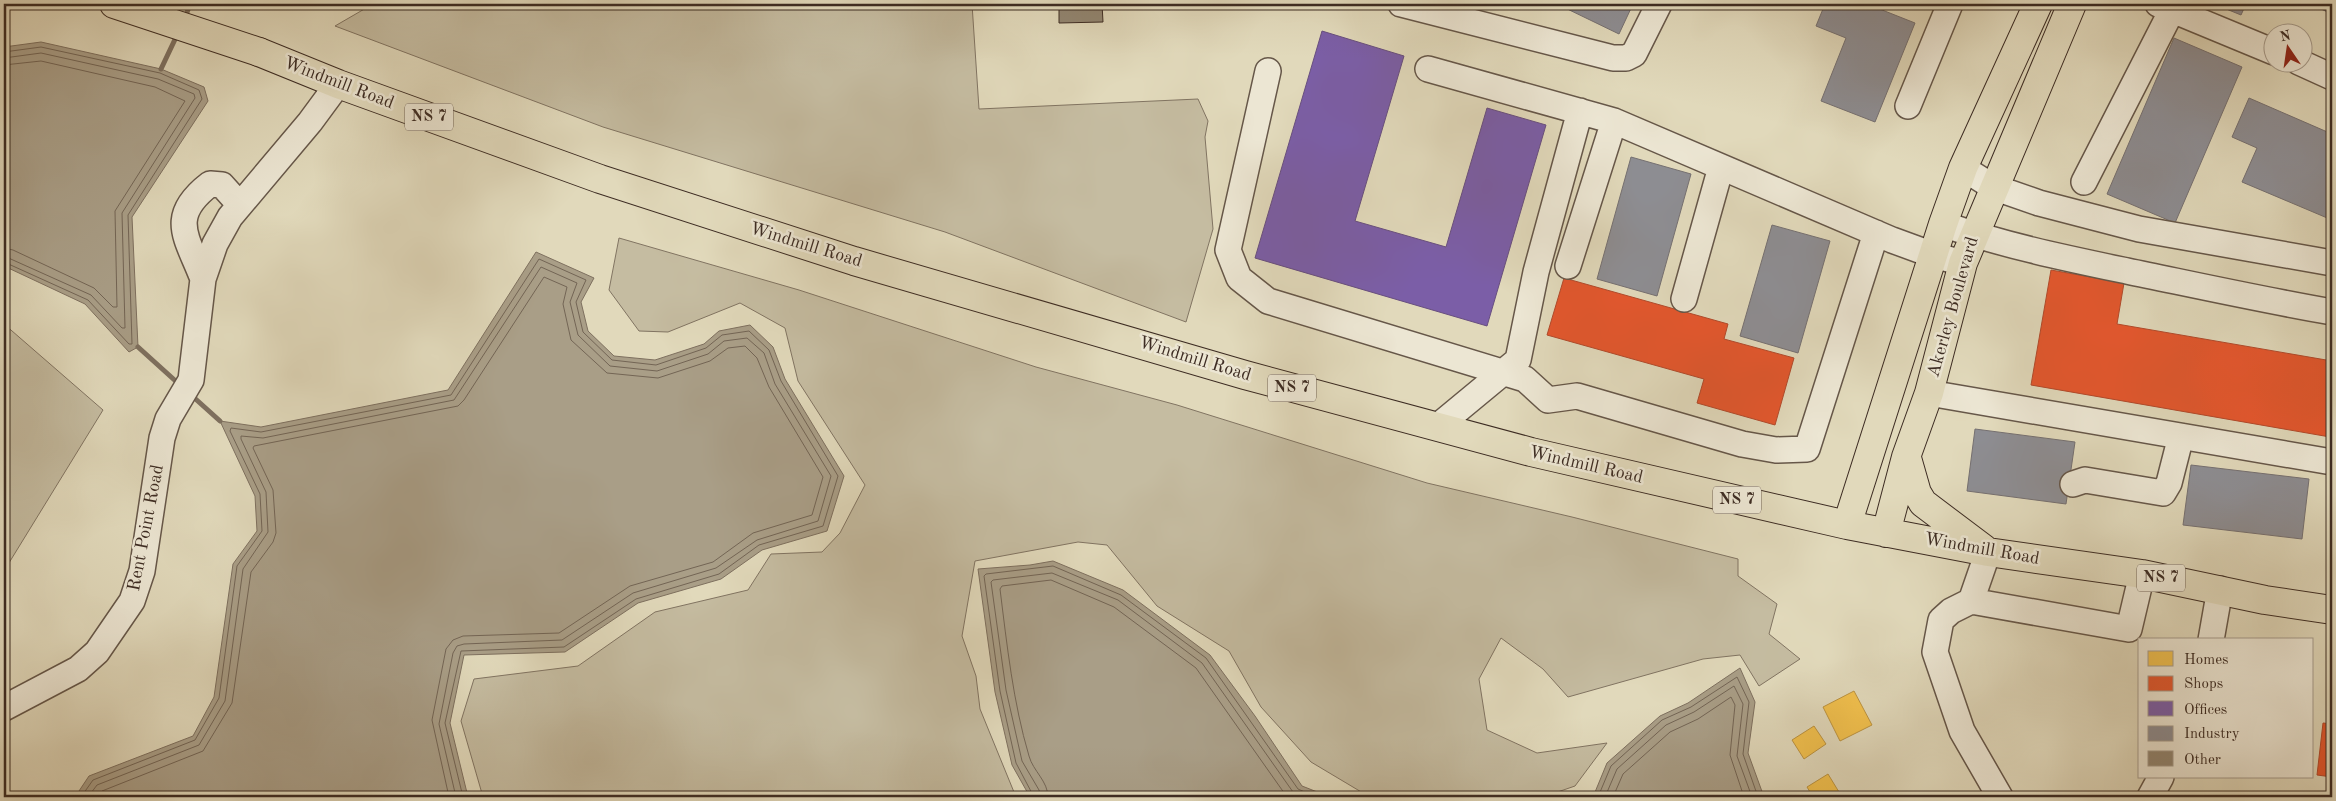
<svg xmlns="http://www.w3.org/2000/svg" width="2336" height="801" font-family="'Old Standard TT',serif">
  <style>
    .green { fill: #c5bca1; stroke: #817462 }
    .water { fill: #a99e87; stroke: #7e705f }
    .homes { fill: #f2c14e; stroke: #bc9441 }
    .shops { fill: #e4572e; stroke: #b24a2b }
    .offices { fill: #7b5ea7; stroke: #684f7f }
    .industry { fill: #8d8d92; stroke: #757071 }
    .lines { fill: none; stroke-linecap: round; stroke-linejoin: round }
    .shore { stroke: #736555; stroke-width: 1 }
    .stream { stroke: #7e705f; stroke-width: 5 }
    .building { fill: #928672; stroke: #3d2c23 }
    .minor-casing { stroke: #665749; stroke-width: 28 }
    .major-casing { stroke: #3d2c23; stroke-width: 30 }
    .highway-casing { stroke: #3d2c23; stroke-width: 30 }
    .minor { stroke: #ece6d3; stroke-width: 25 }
    .major { stroke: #e1d9bb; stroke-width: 28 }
    .highway { stroke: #e1d9bb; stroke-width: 28 }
    .labels { text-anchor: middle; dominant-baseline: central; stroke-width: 5; stroke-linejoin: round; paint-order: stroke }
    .shield { fill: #ece6d3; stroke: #726458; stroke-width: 1 }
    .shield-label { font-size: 16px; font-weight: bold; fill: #3d2c23 }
    .street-label { font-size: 18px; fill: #3d2c23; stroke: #ece6d3 }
  </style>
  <rect width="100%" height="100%" fill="#e1d9bb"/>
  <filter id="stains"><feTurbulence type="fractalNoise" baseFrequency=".004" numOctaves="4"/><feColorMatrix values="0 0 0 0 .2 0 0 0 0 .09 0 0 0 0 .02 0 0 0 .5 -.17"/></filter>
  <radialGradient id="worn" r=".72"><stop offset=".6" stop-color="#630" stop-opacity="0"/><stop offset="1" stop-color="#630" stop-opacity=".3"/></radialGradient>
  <path class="green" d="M373 4H972L979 109 1198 99 1208 121 1205 137 1213 229 1186 322 945 232 603 127 335 26Z
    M619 238 799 290 1036 367 1177 405 1427 483 1572 517 1738 559V576L1777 604 1769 634 1800 659 1759 686 1740 655 1703 659 1568 697 1543 669 1501 638 1479 679 1487 730 1537 753 1607 743 1575 786 1543 797 1368 796 1311 762 1261 707 1229 651 1157 606 1107 545 1078 542 975 561 962 636 976 676 980 709 1016 797H483L461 721 474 679 578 666 655 612 748 590 771 554 822 552 840 533 865 485 798 381 785 328 740 303 668 332 639 331 609 290Z
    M4 324 103 410 4 571Z"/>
  <path class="water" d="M41 42 161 69 204 87 208 101 132 217 138 347 129 352 85 304 4 266V47Z
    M536 252 594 278 581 302 588 331 614 356 655 360 704 344 719 331 750 325 773 347 785 379 844 476 827 531 762 550 721 579 638 603 565 652 464 655 450 723 468 797H75L89 776 193 736 214 697 233 564 257 531 255 496 220 421 261 427 448 390Z
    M1053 561 1123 590 1210 655 1255 716 1302 786 1330 797H1030L1012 765 995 692 978 569 1030 565Z
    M1740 668 1755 702 1748 753 1764 797H1593L1607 763 1660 716 1688 703Z"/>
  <path class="homes" d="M1854 691 1872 725 1840 741 1823 707Z
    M1814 726 1826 744 1804 759 1792 740Z
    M1828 774 1842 797H1813L1807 787Z"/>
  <path class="shops" d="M2051 270 2124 283 2117 324 2332 361V422L2330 437 2031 385Z
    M1564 278 1728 324 1724 339 1794 358 1775 425 1697 403 1704 379 1547 335Z
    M2323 723 2332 724V777L2317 775Z"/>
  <path class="offices" d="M1322 31 1404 56 1355 221 1446 247 1487 108 1546 125 1487 326 1255 258Z"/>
  <path class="industry" d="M1557 4H1633L1619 34Z
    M1825 4H1867L1915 23 1875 122 1821 101 1846 38 1816 26Z
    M2214 4H2246L2241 15Z
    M2310 4H2332V14Z
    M2174 38 2242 67 2175 223 2107 194Z
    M2249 98 2332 134V220L2242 182 2257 148 2232 137Z
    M1631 157 1691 174 1657 296 1597 279Z
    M1772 225 1830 241 1798 353 1740 336Z
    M1975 429 2075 442 2066 504 1967 491Z
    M2191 465 2309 479 2302 539 2183 525Z"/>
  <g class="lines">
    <path class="shore" d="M4 52 41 47 160 73 199 90 202 99 128 215 132 344H129L88 300 4 262
      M4 58 41 53 158 79 194 94 195 98 122 213 125 328H122L91 295 4 256
      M4 65 41 61 155 87 185 101 115 211 117 307H113L94 288 13 250 4 248
      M81 797 93 780 195 740 219 698 237 566 262 531 260 494 230 431 231 428 261 432 451 395 539 259 586 280 576 302 583 332 612 360 656 365 706 348 722 335 749 331 769 350 781 381 838 476 823 526 759 545 719 574 636 599 564 647 461 651 445 723 463 797
      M88 797 97 785 199 745 225 701 243 569 268 532 266 492 241 439V436L263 438 454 400 541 267 577 283 570 302 578 335 610 366 657 371 708 354 724 341 747 338 764 353 775 384 831 476 818 521 757 540 716 568 633 593 562 640 464 644 457 646 453 653 439 724 456 797
      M97 797 102 791 203 751 232 703 251 572 273 542 276 533 273 490 253 448 254 446 458 406 464 400 544 277 567 287 563 304 571 340 607 373 658 378 710 361 728 348 745 346 757 358 769 387 823 477 812 515 753 533 713 562 630 586 559 633 463 636 453 640 446 649 432 720 449 797
      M1034 797 1016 763 1000 691 984 576 986 574 1053 566 1121 595 1206 658 1298 789 1316 797
      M1041 797 1039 790 1022 761 1006 690 991 582 993 580 1052 573 1118 600 1202 663 1293 792 1300 797
      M1048 797C1048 781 1033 771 1029 756 1013 702 1007 645 1000 589L1002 586 1051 580 1114 607 1196 668 1287 797
      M1598 797 1611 766 1662 720 1691 707 1737 677 1749 702 1743 754 1758 797
      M1605 797 1617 769 1666 725 1694 712 1734 686 1743 704 1737 756 1752 797
      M1613 797 1623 774 1670 732 1698 719 1731 697 1735 705 1730 755 1744 797"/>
    <path class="stream" d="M185 18 190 4
      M161 69 178 33
      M138 347 180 385
      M190 394 220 421"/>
  </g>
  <path class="building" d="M1059 4H1102L1103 22 1059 23Z"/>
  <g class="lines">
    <g class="minor-casing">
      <path id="minor" d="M1401 4 1613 58H1626L1634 54 1659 4
        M2158 4 2274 52
        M2299 62 2332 77
        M1428 69 1614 121 1892 240 1933 255 1963 263
        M1268 71 1228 250 1239 278 1268 301 1525 379 1548 400 1577 396 1742 444 1776 450 1807 449 1876 233
        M1908 106 1950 4
        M1963 168 1993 187 2039 203 2139 229 2332 263
        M2084 182 2172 10
        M1943 224C2002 245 2065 258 2127 271 2195 285 2263 300 2332 312
        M1568 266 1614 121
        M203 279C187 237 167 217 210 184L222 185 240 205
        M1684 299 1721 167
        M1929 393 2332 462
        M1437 427 1518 360 1536 272 1580 111
        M2073 484 2085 480 2163 493 2169 483 2181 436
        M1988 552 1971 601 1951 611 1941 620 1935 652 1962 731 2000 797
        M1971 601 2129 629 2142 574
        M2211 640 2220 589
        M4 708 78 669 97 652 132 601 142 571 162 438 168 419 191 380 203 279 215 244 230 217 310 122 338 84
        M2150 797 2161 777"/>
    </g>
    <g class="major-casing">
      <path id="major" d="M259 52 338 84 600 179 854 261 1245 375 1531 452 1847 525 1988 552 2142 574 2265 600 2332 610
        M1907 458 1917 493 1923 503 1984 549
        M1847 525 1943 224 1963 168 2038 4
        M1886 533 1906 457 1929 393 1963 263 2072 4"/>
    </g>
    <g class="highway-casing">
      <path id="highway" d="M114 4 259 52"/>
    </g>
    <use href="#minor" class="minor"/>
    <use href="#major" class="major"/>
    <use href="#highway" class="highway"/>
  </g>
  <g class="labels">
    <g class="shield">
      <rect x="405" y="103.5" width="48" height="27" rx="4"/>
      <rect x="1268" y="374.5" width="48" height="27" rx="4"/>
      <rect x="1713" y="486.5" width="48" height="27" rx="4"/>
      <rect x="2137" y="564.5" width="48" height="27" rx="4"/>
    </g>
    <g class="shield-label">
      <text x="429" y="117">NS 7</text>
      <text x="1292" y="388">NS 7</text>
      <text x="1737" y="500">NS 7</text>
      <text x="2161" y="578">NS 7</text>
    </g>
    <g class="street-label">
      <text transform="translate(339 83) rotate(21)">Windmill Road</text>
      <text transform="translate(806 245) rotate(17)">Windmill Road</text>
      <text transform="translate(1953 307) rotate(-74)">Akerley Boulevard</text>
      <text transform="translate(1195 359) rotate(17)">Windmill Road</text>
      <text transform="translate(1586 465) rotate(13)">Windmill Road</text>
      <text transform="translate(146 528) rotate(-79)">Rent Point Road</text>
      <text transform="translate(1982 549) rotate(10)">Windmill Road</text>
    </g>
  </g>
  <rect width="2336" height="801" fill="none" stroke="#e1d9bb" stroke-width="20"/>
  <rect x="5" y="5" width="2326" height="791" fill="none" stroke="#3d2c23" stroke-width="2.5"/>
  <rect x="10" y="10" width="2316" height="781" fill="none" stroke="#3d2c23"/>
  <rect x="2138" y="638" width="175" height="140" fill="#ece6d3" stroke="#a69c8d"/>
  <rect x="2148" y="651" width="25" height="15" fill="#f2c14e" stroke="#a69c8d"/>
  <text x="2184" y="664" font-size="15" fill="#3d2c23">Homes</text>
  <rect x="2148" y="676" width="25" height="15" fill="#e4572e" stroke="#a69c8d"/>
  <text x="2184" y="688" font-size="15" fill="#3d2c23">Shops</text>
  <rect x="2148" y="701" width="25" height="15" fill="#7b5ea7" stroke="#a69c8d"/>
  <text x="2184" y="714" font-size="15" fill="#3d2c23">Offices</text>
  <rect x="2148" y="726" width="25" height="15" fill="#8d8d92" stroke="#a69c8d"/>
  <text x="2184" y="738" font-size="15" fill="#3d2c23">Industry</text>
  <rect x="2148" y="751" width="25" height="15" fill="#928672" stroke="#a69c8d"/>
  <text x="2184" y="764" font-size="15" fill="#3d2c23">Other</text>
  <g transform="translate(2288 48) rotate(347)"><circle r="24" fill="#ece6d3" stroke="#a69c8d"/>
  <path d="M0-4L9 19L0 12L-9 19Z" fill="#8f2418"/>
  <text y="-8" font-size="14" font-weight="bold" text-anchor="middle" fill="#3d2c23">N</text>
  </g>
  <rect width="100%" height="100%" filter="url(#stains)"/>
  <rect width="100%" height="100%" fill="url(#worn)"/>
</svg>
